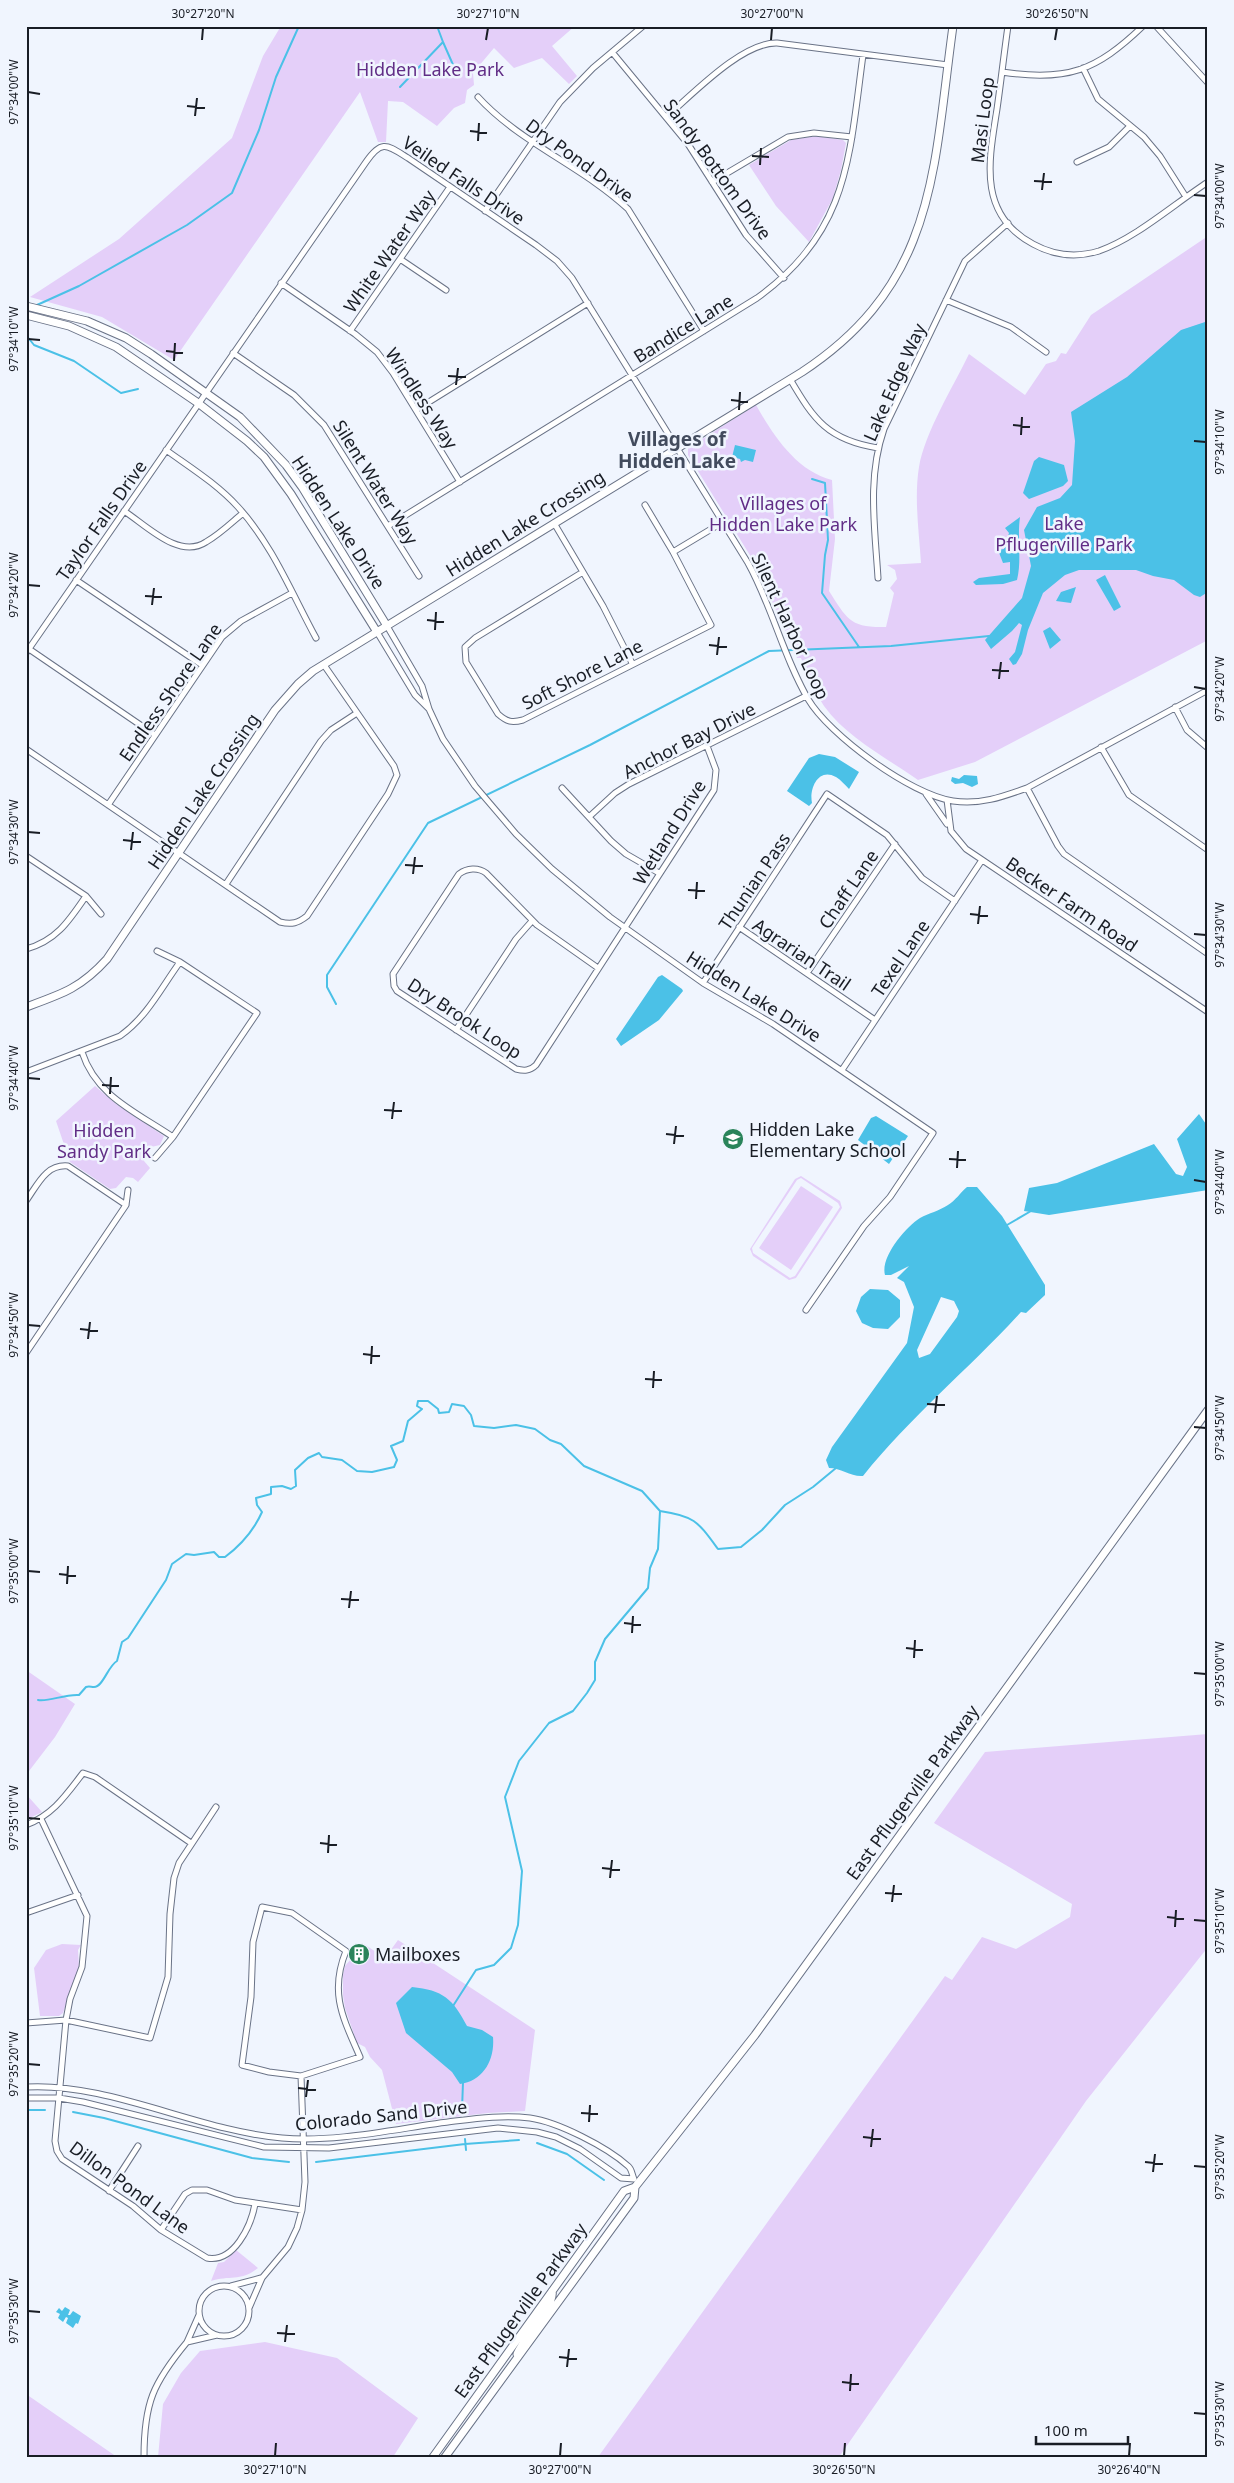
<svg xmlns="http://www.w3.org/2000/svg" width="1234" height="2483" font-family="'Noto Sans',sans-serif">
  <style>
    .green { fill: #e4cff9; fill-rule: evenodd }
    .water { fill: #4bc1e7; fill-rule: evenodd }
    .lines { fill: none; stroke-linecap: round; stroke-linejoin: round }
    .stream { stroke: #4bc1e7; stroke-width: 2 }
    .street-casing { stroke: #6a7387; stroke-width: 7 }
    .secondary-casing { stroke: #6a7387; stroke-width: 9 }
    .street { stroke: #fff; stroke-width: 5 }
    .secondary { stroke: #fff; stroke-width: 7 }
    .ticks { fill: none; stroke: #191d25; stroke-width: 2 }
    .labels { text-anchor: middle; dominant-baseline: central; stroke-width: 5; stroke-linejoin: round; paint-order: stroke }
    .park-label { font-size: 18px; fill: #612d86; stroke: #f0f5fe }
    .street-label { font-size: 18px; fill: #191d25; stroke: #f0f5fe }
    .poi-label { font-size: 18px; fill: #191d25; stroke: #f0f5fe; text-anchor: start }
    .neighbourhood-label { font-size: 19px; font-weight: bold; fill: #424b5d; stroke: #f0f5fe }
    .neatline { fill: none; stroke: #191d25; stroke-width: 2 }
    .ticks-label { font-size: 12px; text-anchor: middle; fill: #191d25 }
  </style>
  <rect width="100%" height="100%" fill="#f0f5fe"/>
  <path class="green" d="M281 26H575L552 46 577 76 569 84 542 58 514 68 494 48 473 73 474 85 467 90 465 103 454 108 437 126 403 102 388 101 386 142H378L360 92 174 360 102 317 30 297 119 239 232 138 263 56Z
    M816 136 843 140 846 143 841 170 833 198 809 242 776 206 749 165 791 140Z
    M1208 236V640L975 762 918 780C887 758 847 738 824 706 814 691 808 674 801 658H797L756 565 688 455V448L756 405C773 435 796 471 832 480L835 539 829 591C847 619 850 628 886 627L894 593 890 588 897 579 895 570 887 565 921 563C919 532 914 498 919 467 925 432 953 387 969 354L1025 395 1046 364 1056 361 1061 353 1066 354 1091 315Z
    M95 1086 116 1104 164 1136 160 1145 151 1147 145 1152 144 1161 150 1168 138 1182 133 1178 126 1177 116 1188 110 1189 70 1162 56 1121Z
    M801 1176 840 1201 842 1208 796 1278 789 1280 753 1256 750 1249 795 1179ZM801 1178 838 1203 840 1207 795 1276 790 1278 753 1253 752 1248 797 1180Z
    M801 1186 833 1207 791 1270 759 1248Z
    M26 1670 75 1704 55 1737 26 1775Z
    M1208 1734V1947L1086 2101 839 2457H598L945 1976 952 1980 982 1937 1016 1949 1070 1917 1072 1904 934 1823 985 1752Z
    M26 1794 42 1812 26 1820Z
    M398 1940 535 2030 525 2111 488 2113 396 2124 382 2070 370 2057 365 2047 357 2043 345 2008 343 1995V1975L345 1966 356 1953V1948L364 1944 385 1958Z
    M62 1944 81 1945 78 1950 79 1967 63 2013 59 2016H40L34 1968 46 1950Z
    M236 2250 258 2268C241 2282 230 2275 211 2281L218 2263 224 2262Z
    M265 2342 337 2358 418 2418 393 2457H158L163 2404 181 2373 200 2351Z
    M26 2394 117 2457H26Z"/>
  <path class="water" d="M1208 321V592L1200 597 1194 595 1174 580 1153 576 1136 570H1079L1065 575 1043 593 1028 630 1022 654 1016 664 1013 665 1009 659 1015 652 1022 625 1019 623 1012 631 991 649 985 640 1022 598 1031 566 1024 530 1037 507 1060 498 1072 485 1075 441 1071 412 1127 377 1181 330Z
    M735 445 756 450 753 462 745 460 741 462 740 459 732 457Z
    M1039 457 1064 465 1068 481 1063 486 1029 499 1023 493 1034 461Z
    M1020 517C1017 538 1022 560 1017 580L1003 584 976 585 973 582 979 578 1010 574V562L1003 563 998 550 1004 549 1009 533 1005 528Z
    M1105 575 1121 607 1114 611 1096 580Z
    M1076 587 1071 603 1056 601 1061 592Z
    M1050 627 1061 640 1050 649 1043 631Z
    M819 754 835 757 859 772 849 789C845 785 841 780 836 777 818 767 809 789 812 803L809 806 787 791 809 758Z
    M964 775 977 776 978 784 972 787 963 783 955 784 951 781 952 777 959 779Z
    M662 975 682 989 683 991 659 1020 621 1046 616 1039 658 977Z
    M1199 1114 1208 1127V1190L1049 1215 1024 1211 1029 1188 1057 1183 1154 1144 1176 1174 1183 1176 1187 1167 1177 1139Z
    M876 1116 908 1136 889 1164 858 1140 871 1118Z
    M967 1187H977L1002 1216 1045 1285V1295L1026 1313 1021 1312C970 1368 911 1416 863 1476 851 1477 841 1468 829 1468L826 1460 832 1447 907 1343 914 1307 904 1282 897 1278 909 1266 891 1275H885C880 1257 906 1227 920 1218 929 1213 939 1211 948 1205 955 1201 961 1192 967 1187ZM941 1297 954 1301 959 1311 957 1317 930 1354 919 1358 917 1350Z
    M870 1289 888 1290 900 1300V1317L888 1329 873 1328 862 1323 856 1311 861 1297Z
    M412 1987C443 1990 453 1999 467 2026L482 2030 493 2037C495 2060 483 2081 460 2084L452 2072 406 2033 396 2003Z
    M65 2307 70 2310 68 2315H70L73 2311 81 2316 78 2324 76 2323 73 2328 66 2323 68 2318 66 2317 63 2322 58 2318 60 2314 56 2312 59 2308 62 2311Z"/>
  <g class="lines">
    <path class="stream" d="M443 42 454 67
      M400 87 443 42 437 26
      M37 305 79 286 187 225 232 193 259 130 276 77 299 26
      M26 335 34 345 74 361 121 393 138 389
      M812 479 825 483 828 540 825 555 822 593 859 647
      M336 1004 327 987V975L428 823 590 745 769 651 891 646 989 636
      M1007 1225 1031 1211
      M38 1700C49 1702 64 1694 79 1695L86 1687C89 1686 91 1687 94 1687 103 1687 108 1666 117 1661L122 1642 128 1638 166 1580 172 1564 186 1554 194 1555 214 1552 219 1557H225C241 1545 254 1530 262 1512L257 1505 256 1498 271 1494V1487L282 1486 291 1489 296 1486 295 1470 308 1458 319 1453 322 1457 342 1460 357 1471 372 1472 394 1467 397 1460 391 1446 403 1441 408 1421 422 1409 417 1406 418 1401H428L438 1409 439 1413 449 1412 452 1404 464 1406 471 1415 474 1426 494 1428 516 1425 535 1429 550 1440 561 1444 584 1466 642 1491 660 1511C695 1516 698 1522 718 1549L741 1547 762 1530 785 1505 813 1487 836 1468
      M453 2006 476 1970 494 1965 511 1948 518 1925 522 1871 505 1797 519 1761 549 1723 573 1711 587 1693 595 1680V1662L605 1639 648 1588 650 1568 658 1549 660 1511
      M26 2110H45
      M462 2110 463 2082
      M73 2112 104 2118 252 2158 289 2162
      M465 2139 466 2150
      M537 2143 567 2154 604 2180
      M316 2162 465 2144 519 2140"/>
    <g class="street-casing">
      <path id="street" d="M1008 26C1004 54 1001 81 997 109 989 160 977 214 1033 244 1053 255 1076 258 1099 251 1136 238 1174 204 1208 182
        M1156 26 1208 83
        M612 52 688 144 746 235 784 278
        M1083 68 1098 99 1144 137 1160 156 1186 197
        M1002 72C1067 82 1096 71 1143 26
        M478 97C520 143 582 166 628 209L704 331
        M666 117C693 94 742 42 777 43L948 65
        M1077 162 1109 147 1130 126
        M712 182 788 137 814 133 852 137
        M485 211 560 102 593 68 643 26
        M400 259 446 290
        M281 283 355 334 377 352 393 373 460 482
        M946 300 1011 327 1046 352
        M350 331 450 187
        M233 353 294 395 324 425 419 576
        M790 379C814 420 828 440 878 448
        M416 410 588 303
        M166 450C191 468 217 484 238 507 272 544 292 594 316 638
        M124 511C146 525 179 560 206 542 220 534 231 523 243 513
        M554 523 603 606 632 663
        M388 526 757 298C849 232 849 158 863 55
        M673 552 723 522
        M583 572 475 638 465 647 466 662 498 714C507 722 512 723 523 720L711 625 673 552 645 505
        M878 578C875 528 867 478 884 429L965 261 1008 223
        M76 580 202 665
        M387 626 422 686 429 709 443 739 475 786 516 834 552 869 610 917 703 983 773 1024 933 1133 890 1197 864 1226 806 1310
        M377 632 415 695 429 709
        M29 649 155 735
        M26 653 366 162C382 139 387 145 408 158L536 245 557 261 572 278 748 563C772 606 783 656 808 699 829 735 911 795 953 801 980 805 1002 797 1027 788L1208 690
        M1175 707 1187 730 1208 748
        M1101 747 1129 795 1208 850
        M26 749 280 922C292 925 298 923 307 916L388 794 397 775 394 766 324 665
        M562 788 611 841 626 854 659 873
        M1027 788 1058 846 1064 854 1208 954
        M926 794 947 824
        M947 800 951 831 966 849 1208 1012
        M108 805 222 637 241 621 292 593
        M590 816 615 793 629 784 806 696
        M26 856 86 896 101 914
        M226 884 321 741 331 730 357 713
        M739 927 875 1020
        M26 949C56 941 69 921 86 896
        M598 968 537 925 486 873C478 867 467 868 459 874L393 974 394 986 397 991 516 1069C524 1071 530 1071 536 1065L714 790 716 770 707 746
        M807 973 895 844
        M703 983 827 794 887 835 922 878 955 901
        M456 1030 516 939 532 921
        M82 1052C96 1096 136 1112 173 1137
        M842 1070 982 860
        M26 1072 120 1036C147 1017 161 988 180 962
        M155 1158 173 1137 257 1013 180 962 157 951
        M26 1201C38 1184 46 1164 68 1166L126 1205
        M26 1353 126 1205 128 1190
        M41 1819 87 1916 82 1967 70 1999 66 2020 55 2141 57 2151 62 2159 133 2206 161 2230 207 2258C234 2263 251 2226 255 2204
        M26 1825C53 1815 66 1795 83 1773L95 1777 191 1843
        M262 1907 292 1913 346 1951C329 1993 343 2018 360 2057L301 2076 269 2072 242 2065 251 1997 253 1942Z
        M26 1913 78 1895
        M26 2023 66 2020 150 2038 168 1977 170 1914 174 1878 179 1863 216 1807
        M26 2087C109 2082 198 2131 282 2138 337 2143 399 2128 455 2121 480 2118 505 2115 530 2118 558 2122 607 2147 628 2166 632 2169 632 2175 634 2179L621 2178 580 2149 556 2137 537 2132 498 2128 329 2148 264 2147 83 2102 59 2098H26
        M109 2191 138 2146
        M161 2230 185 2194 192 2190H207L235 2200 302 2210
        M231 2286 261 2278
        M199 2311a25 25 0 1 1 50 0a25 25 0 1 1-50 0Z
        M249 2308 262 2278 288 2247 297 2228 302 2210 305 2182 301 2076
        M199 2315 187 2342 217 2335
        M144 2457C144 2403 153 2383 187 2342"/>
    </g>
    <g class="secondary-casing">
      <path id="secondary" d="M26 306 87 321 126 338 151 354 240 417 286 465 302 487 387 626
        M26 315 69 326 116 347 198 403 247 441 264 457 291 494 377 632
        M26 1007C62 994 81 988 107 959L275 710 298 684 313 671 802 372C937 283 933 170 953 26
        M635 2187 755 2035 1208 1410
        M517 2354C523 2339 556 2304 552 2291
        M433 2457 624 2191 635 2187 634 2198 445 2457"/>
    </g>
    <use href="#street" class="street"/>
    <use href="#secondary" class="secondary"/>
  </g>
  <path class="ticks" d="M202 40 203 28M486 40 488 28M771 40 772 28M1055 40 1057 28M28 92 40 94M187 106 205 108M195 116 197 98M470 131 487 133M478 141 479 123M752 156 769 157M760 165 761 148M1034 181 1052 182M1042 190 1044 173M1194 195 1206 196M28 339 40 340M166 351 183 353M174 361 175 343M448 376 466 377M456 385 458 368M731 400 748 402M739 410 740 392M1013 425 1030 427M1021 435 1022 417M1194 441 1206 442M28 585 40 586M145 596 162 597M152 605 154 588M427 620 444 622M435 630 436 612M709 645 727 647M717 655 719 637M992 670 1009 671M999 679 1001 662M1194 687 1206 689M28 832 40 833M123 840 141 842M131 850 133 832M405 865 423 866M413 874 415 857M688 890 705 891M696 899 697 882M970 914 988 916M978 924 980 906M1194 934 1206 935M28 1078 40 1079M102 1085 119 1086M110 1094 111 1077M384 1110 402 1111M392 1119 394 1102M666 1134 684 1136M674 1144 676 1126M949 1159 966 1160M957 1168 958 1151M1194 1180 1206 1182M28 1325 40 1326M80 1329 98 1331M88 1339 90 1322M363 1354 380 1356M371 1364 372 1346M645 1379 662 1380M653 1388 654 1371M927 1404 945 1405M935 1413 937 1396M1194 1427 1206 1428M28 1571 40 1572M59 1574 76 1576M67 1584 68 1566M341 1599 359 1600M349 1608 351 1591M624 1623 641 1625M632 1633 633 1616M906 1648 923 1650M914 1658 915 1640M1194 1673 1206 1674M28 1818 40 1819M320 1843 337 1845M328 1853 329 1835M602 1868 620 1870M610 1878 612 1860M885 1893 902 1894M892 1902 894 1885M1167 1917 1184 1919M1194 1920 1206 1921M1175 1927 1176 1910M28 2064 40 2065M298 2088 316 2090M306 2097 308 2080M581 2113 598 2114M589 2122 590 2105M863 2137 881 2139M871 2147 873 2129M1145 2162 1163 2164M1194 2166 1206 2167M1153 2172 1155 2154M28 2311 40 2312M277 2333 295 2334M285 2342 287 2325M559 2357 577 2359M567 2367 569 2349M842 2382 859 2384M850 2391 851 2374M1194 2413 1206 2414M275 2456 276 2443M560 2456 561 2443M844 2456 845 2443M1129 2456 1130 2443"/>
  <defs>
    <g id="school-disc" transform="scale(1.125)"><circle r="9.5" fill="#2a845a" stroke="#f0f5fe"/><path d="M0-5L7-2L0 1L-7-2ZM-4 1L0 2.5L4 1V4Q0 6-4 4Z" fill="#fff"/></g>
    <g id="building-disc" transform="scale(1.125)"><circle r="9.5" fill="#2a845a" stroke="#f0f5fe"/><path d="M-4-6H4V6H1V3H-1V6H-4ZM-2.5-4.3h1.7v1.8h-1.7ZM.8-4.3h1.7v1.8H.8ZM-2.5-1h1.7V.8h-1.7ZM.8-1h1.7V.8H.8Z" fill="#fff"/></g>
  </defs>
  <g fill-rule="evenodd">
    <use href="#school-disc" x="733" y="1139"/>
    <use href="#building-disc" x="359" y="1954"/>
  </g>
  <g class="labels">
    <g class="park-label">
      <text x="430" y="69">Hidden Lake Park</text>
      <text x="783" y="503">Villages of<tspan x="783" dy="21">Hidden Lake Park</tspan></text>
      <text x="1064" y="523">Lake<tspan x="1064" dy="21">Pflugerville Park</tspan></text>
      <text x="104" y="1130">Hidden<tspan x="104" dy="21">Sandy Park</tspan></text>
    </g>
    <g class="street-label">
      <text transform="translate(982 120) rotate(-83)">Masi Loop</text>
      <text transform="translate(580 160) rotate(36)">Dry Pond Drive</text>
      <text transform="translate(718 169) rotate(54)">Sandy Bottom Drive</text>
      <text transform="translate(464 180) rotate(34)">Veiled Falls Drive</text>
      <text transform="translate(389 251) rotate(-55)">White Water Way</text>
      <text transform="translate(683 328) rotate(-32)">Bandice Lane</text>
      <text transform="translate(894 382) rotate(-66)">Lake Edge Way</text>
      <text transform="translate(422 398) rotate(57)">Windless Way</text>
      <text transform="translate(376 482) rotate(58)">Silent Water Way</text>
      <text transform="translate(101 520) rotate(-55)">Taylor Falls Drive</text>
      <text transform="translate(339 522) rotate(57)">Hidden Lake Drive</text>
      <text transform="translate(525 523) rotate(-32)">Hidden Lake Crossing</text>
      <text transform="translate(791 626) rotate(65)">Silent Harbor Loop</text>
      <text transform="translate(582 674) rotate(-27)">Soft Shore Lane</text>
      <text transform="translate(170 692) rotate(-55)">Endless Shore Lane</text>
      <text transform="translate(689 740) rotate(-27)">Anchor Bay Drive</text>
      <text transform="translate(203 791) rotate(-56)">Hidden Lake Crossing</text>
      <text transform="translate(669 832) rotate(-58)">Wetland Drive</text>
      <text transform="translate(754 881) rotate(-56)">Thunian Pass</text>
      <text transform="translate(848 889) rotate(-56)">Chaff Lane</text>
      <text transform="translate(1072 904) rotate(34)">Becker Farm Road</text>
      <text transform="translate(802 954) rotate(34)">Agrarian Trail</text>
      <text transform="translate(900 958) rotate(-56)">Texel Lane</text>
      <text transform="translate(754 996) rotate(32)">Hidden Lake Drive</text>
      <text transform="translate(465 1018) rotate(33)">Dry Brook Loop</text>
      <text transform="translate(912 1792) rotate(-54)">East Pflugerville Parkway</text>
      <text transform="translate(381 2115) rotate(-6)">Colorado Sand Drive</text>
      <text transform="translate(130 2187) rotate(36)">Dillon Pond Lane</text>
      <text transform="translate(520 2310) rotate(-54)">East Pflugerville Parkway</text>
    </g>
    <g class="poi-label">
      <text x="749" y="1129">Hidden Lake<tspan x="749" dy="21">Elementary School</tspan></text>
      <text x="375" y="1954">Mailboxes</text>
    </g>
    <g class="neighbourhood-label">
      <text x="677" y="439">Villages of<tspan x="677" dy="22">Hidden Lake</tspan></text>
    </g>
  </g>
  <rect width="1234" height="2483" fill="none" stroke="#f0f5fe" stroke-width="55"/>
  <path d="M1036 2436v8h92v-8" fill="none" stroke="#191d25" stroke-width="2.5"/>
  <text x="1044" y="2436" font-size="15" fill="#191d25" stroke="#f0f5fe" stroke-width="4" paint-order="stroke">100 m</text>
  <rect x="28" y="28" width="1178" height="2428" class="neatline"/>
  <g class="ticks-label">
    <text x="203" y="18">30°27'20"N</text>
    <text x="488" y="18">30°27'10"N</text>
    <text x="772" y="18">30°27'00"N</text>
    <text x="1057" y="18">30°26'50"N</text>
    <text transform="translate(14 92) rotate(-90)" y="4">97°34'00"W</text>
    <text transform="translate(1220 196) rotate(-90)" y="4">97°34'00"W</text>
    <text transform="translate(14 339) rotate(-90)" y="4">97°34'10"W</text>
    <text transform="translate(1220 442) rotate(-90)" y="4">97°34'10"W</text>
    <text transform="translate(14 585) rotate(-90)" y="4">97°34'20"W</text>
    <text transform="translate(1220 689) rotate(-90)" y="4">97°34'20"W</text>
    <text transform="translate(14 832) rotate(-90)" y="4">97°34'30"W</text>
    <text transform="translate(1220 935) rotate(-90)" y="4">97°34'30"W</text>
    <text transform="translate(14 1078) rotate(-90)" y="4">97°34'40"W</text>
    <text transform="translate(1220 1182) rotate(-90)" y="4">97°34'40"W</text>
    <text transform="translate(14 1325) rotate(-90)" y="4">97°34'50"W</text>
    <text transform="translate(1220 1428) rotate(-90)" y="4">97°34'50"W</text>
    <text transform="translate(14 1571) rotate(-90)" y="4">97°35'00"W</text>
    <text transform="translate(1220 1674) rotate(-90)" y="4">97°35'00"W</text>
    <text transform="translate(14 1818) rotate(-90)" y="4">97°35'10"W</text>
    <text transform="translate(1220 1921) rotate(-90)" y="4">97°35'10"W</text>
    <text transform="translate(14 2064) rotate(-90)" y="4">97°35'20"W</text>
    <text transform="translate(1220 2167) rotate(-90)" y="4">97°35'20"W</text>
    <text transform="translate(14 2311) rotate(-90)" y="4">97°35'30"W</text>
    <text transform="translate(1220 2414) rotate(-90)" y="4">97°35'30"W</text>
    <text x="275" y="2474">30°27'10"N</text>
    <text x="560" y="2474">30°27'00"N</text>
    <text x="844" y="2474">30°26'50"N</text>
    <text x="1129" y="2474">30°26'40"N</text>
  </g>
</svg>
